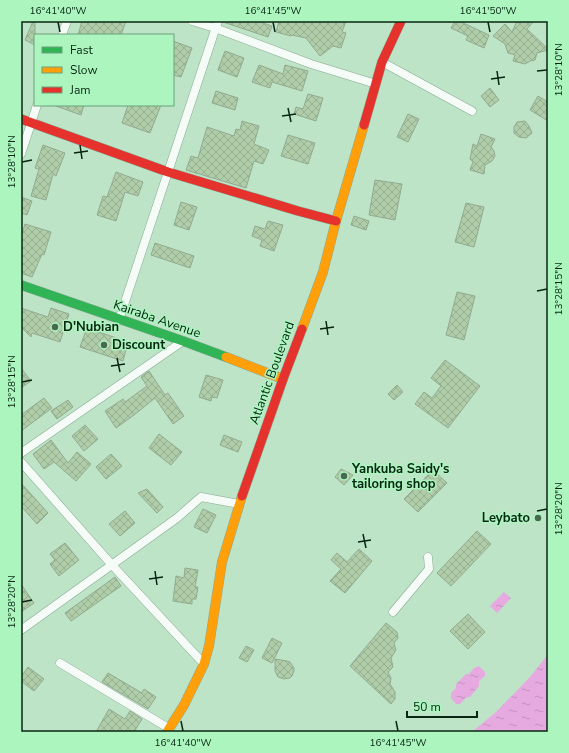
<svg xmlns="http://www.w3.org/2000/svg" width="569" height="753" font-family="'Nunito Sans',sans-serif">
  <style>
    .water { fill: url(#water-ripples) }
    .building { fill: url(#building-cross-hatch); stroke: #92aa90 }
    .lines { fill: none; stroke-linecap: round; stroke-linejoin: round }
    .street-casing { stroke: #8aa993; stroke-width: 9 }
    .fast-casing { stroke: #8aa993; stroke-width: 10 }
    .slow-casing { stroke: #8aa993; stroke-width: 10 }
    .jam-casing { stroke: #8aa993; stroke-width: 10 }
    .street { stroke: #f5fbf7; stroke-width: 8 }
    .fast { stroke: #30b455; stroke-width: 9 }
    .slow { stroke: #ff9f0a; stroke-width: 9 }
    .jam { stroke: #e5322d; stroke-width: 9 }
    .ticks { fill: none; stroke: #082612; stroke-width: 1.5 }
    .poi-dot { fill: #476851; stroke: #acf5bf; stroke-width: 1.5 }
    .labels { text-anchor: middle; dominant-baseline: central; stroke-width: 3; stroke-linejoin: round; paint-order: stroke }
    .street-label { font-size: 13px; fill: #082612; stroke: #acf5bf }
    .poi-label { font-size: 13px; font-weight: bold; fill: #082612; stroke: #acf5bf; text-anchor: start }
    .neatline { fill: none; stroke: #082612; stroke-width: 1.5 }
    .ticks-label { font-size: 10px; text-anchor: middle; fill: #082612 }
  </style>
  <defs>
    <pattern id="water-ripples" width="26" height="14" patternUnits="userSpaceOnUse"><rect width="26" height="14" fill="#e6a9e0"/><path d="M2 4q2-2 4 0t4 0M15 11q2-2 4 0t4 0" fill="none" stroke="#c491bf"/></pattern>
    <pattern id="building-cross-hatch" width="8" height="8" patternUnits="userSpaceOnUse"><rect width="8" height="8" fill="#b0cda9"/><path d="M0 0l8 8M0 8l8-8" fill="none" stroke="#96b090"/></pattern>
  </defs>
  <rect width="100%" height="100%" fill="#bde4c7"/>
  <path class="water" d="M504 592 511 598 497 613 490 606Z
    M548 654V732H472L496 712 531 676Z
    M479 666 485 672V676L479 681V686L470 697 466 698 460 704H456L451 698V693L456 688V684L466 674H469L474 668Z"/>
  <path class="building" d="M33 21H35V45L25 40Z
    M82 21H126L121 35H78Z
    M223 21H257L272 26 268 37 223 22Z
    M279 21H346L342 32 346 33 341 48 333 46 320 56 306 38 292 35 291 36 276 32Z
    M455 21H459L489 35 484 48 466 40 468 36 451 28Z
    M517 21H534L527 29 548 49V50L537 53 535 60 530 61 525 64 513 61 515 55 508 53 505 44 493 36 505 24 512 32Z
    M173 41 192 48 181 77 173 75Z
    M225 51 244 58 237 77 218 70Z
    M259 65 283 74 285 65 308 71 302 91 272 82 270 88 252 82Z
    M490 88 499 100 490 107 481 96Z
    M216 91 238 98 235 110 212 103Z
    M308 94 323 98 316 121 294 114 296 107 303 109Z
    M538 96 548 102V121L530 110Z
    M56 105H84L81 115 56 106Z
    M128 105H161L150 133 122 123Z
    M408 114 419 119 408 142 397 137Z
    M242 121 259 126 254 144 269 150 263 164 254 161 246 188 186 170 191 156 198 158 207 127 234 136 236 129 240 130Z
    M525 121 529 126 532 133 526 138 519 137 514 133V127L517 122Z
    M481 134 495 139 491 147 494 151 495 156 492 161 485 165 484 174 470 170 473 162 470 159 473 144 477 146Z
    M288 135 315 143 308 164 281 156Z
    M43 145 65 153 56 176 53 174 46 200 31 196 39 169 35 168Z
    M116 172 143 182 138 196 125 192 116 221 97 215 103 196 107 197Z
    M375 180 402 184 395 220 369 215Z
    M21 197 32 201 27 215 21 213Z
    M181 202 197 207 189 230 174 225Z
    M466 203 484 207 474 247 455 242Z
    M354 216 369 221 366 230 351 225Z
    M268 221 283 225 274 251 260 246 262 240 252 236 255 226 265 229Z
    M25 224 51 232 44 255 42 254 32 277 21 273V237Z
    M155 243 194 256 190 268 151 255Z
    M457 292 475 296 464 340 446 335Z
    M21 308 48 317 51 308 69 314 60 342 32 333 31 337 21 327Z
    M87 328 128 342 123 361 80 347Z
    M445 360 480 386 448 428 415 404 424 392 432 398 441 386 431 378Z
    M21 368 31 381 21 388Z
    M149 371 165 395 168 393 184 416 173 424 155 398 134 415 116 428 105 411 123 399 125 402 147 386 141 377Z
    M206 375 223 380 217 398 212 397 211 401 199 397Z
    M397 385 403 392 394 400 388 394Z
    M44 398 52 408 21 431V415Z
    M68 400 73 407 57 419 51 411Z
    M85 425 98 439 84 451 72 436Z
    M159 434 182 452 171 465 149 448Z
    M224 435 242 442 238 452 220 445Z
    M51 440 68 463 77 452 91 464 76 481 54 462 44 469 33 454Z
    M111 454 122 466 106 479 96 467Z
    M341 469 353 475 344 485 335 477Z
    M433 470 447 483 418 512 404 499Z
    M21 483 48 513 37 524 21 506Z
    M147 489 163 507 157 513 138 493Z
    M203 509 216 515 207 533 194 527Z
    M125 511 135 523 120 536 109 524Z
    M477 531 491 544 451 586 437 573Z
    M65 543 79 560 59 576 50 564 55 560 50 554Z
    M359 549 372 561 345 593 330 581 341 569 331 560 337 553 347 562Z
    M185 568 198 570 195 587H198L196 599H192V604L173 601 176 576 184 578Z
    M115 577 121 586 71 621 65 613Z
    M21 584 34 603 21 612Z
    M468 614 485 632 468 649 450 631Z
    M386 623 397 632 398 638 394 643 396 650 391 658 393 667 388 672 391 678 390 684 395 692V699L391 704 350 666Z
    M272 638 282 643 272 663 262 658Z
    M246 646 254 650 247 662 239 658Z
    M275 659 287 661 290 662 294 668V671L292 676 290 678 284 679 278 677 275 671Z
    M28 667 44 679 34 691 21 681V677Z
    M108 673 142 693 144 689 156 697 148 709 102 682Z
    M109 709 125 719 130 711 142 719 134 732H96Z"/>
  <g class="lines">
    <g class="street-casing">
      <path id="street" d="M192 21 215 28 311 64 376 84
        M62 35 67 21
        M382 62 472 111
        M21 154 37 105
        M119 320 218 21
        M21 453 183 341
        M21 462 112 565 204 664
        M393 612 429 569 428 557
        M21 630 177 518 201 497 239 504
        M60 663 170 729"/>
    </g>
    <g class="fast-casing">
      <path id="fast" d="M21 285 183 341 226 357"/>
    </g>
    <g class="slow-casing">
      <path id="slow" d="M302 329 323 272 336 221 364 125
        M226 357 283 379
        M167 732 184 705 204 664 209 646 222 562 242 496"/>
    </g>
    <g class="jam-casing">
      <path id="jam" d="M21 119 168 172 298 211 336 221
        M364 125 382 62 401 21
        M242 496 283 379 302 329"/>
    </g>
    <use href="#street" class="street"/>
    <use href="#fast" class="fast"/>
    <use href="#slow" class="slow"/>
    <use href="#jam" class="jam"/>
  </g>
  <path class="ticks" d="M58 22 60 32M273 22 275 32M488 22 490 32M497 71 499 85M537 71 547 70M491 79 505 77M288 108 291 122M282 116 296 114M80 145 82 159M74 153 88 151M22 162 32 160M537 291 547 289M326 321 328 335M320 329 334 327M117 358 120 372M111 366 125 364M22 382 32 380M537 511 547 509M363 534 366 548M358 542 371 540M155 571 157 585M149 579 163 577M22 602 32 600M181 721 183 731M396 721 398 731"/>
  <g class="poi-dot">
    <circle cx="55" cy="327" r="4"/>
    <circle cx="104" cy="345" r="4"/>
    <circle cx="344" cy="476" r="4"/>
    <circle cx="538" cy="518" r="4"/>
  </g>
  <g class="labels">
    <g class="street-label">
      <text transform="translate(157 319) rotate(19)">Kairaba Avenue</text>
      <text transform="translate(272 373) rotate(-70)">Atlantic Boulevard</text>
    </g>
    <g class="poi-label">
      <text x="63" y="327">D'Nubian</text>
      <text x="112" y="345">Discount</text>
      <text x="352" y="469">Yankuba Saidy's<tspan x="352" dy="15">tailoring shop</tspan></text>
      <text x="530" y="518" text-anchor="end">Leybato</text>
    </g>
  </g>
  <rect width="569" height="753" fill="none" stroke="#acf5bf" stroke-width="44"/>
  <rect x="34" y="34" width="140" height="72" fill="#acf5bf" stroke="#6aa27a"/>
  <rect x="42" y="47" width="20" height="6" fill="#30b455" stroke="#6aa27a"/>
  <text x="70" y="54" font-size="12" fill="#082612">Fast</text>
  <rect x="42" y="67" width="20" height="6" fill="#ff9f0a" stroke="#6aa27a"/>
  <text x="70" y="74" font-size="12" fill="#082612">Slow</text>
  <rect x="42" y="87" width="20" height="6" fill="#e5322d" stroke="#6aa27a"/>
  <text x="70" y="94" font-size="12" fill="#082612">Jam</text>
  <path d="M407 711v6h70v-6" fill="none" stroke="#082612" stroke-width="2"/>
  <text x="413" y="711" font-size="12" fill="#082612" stroke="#acf5bf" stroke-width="3" paint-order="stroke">50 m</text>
  <rect x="22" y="22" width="525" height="709" class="neatline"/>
  <g class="ticks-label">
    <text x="58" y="14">16°41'40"W</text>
    <text x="273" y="14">16°41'45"W</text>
    <text x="488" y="14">16°41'50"W</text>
    <text transform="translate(558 70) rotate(-90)" y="4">13°28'10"N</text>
    <text transform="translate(11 162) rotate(-90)" y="4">13°28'10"N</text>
    <text transform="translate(558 289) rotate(-90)" y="4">13°28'15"N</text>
    <text transform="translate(11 382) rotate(-90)" y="4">13°28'15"N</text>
    <text transform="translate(558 509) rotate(-90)" y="4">13°28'20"N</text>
    <text transform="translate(11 602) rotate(-90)" y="4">13°28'20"N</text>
    <text x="183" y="746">16°41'40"W</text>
    <text x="398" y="746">16°41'45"W</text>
  </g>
</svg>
